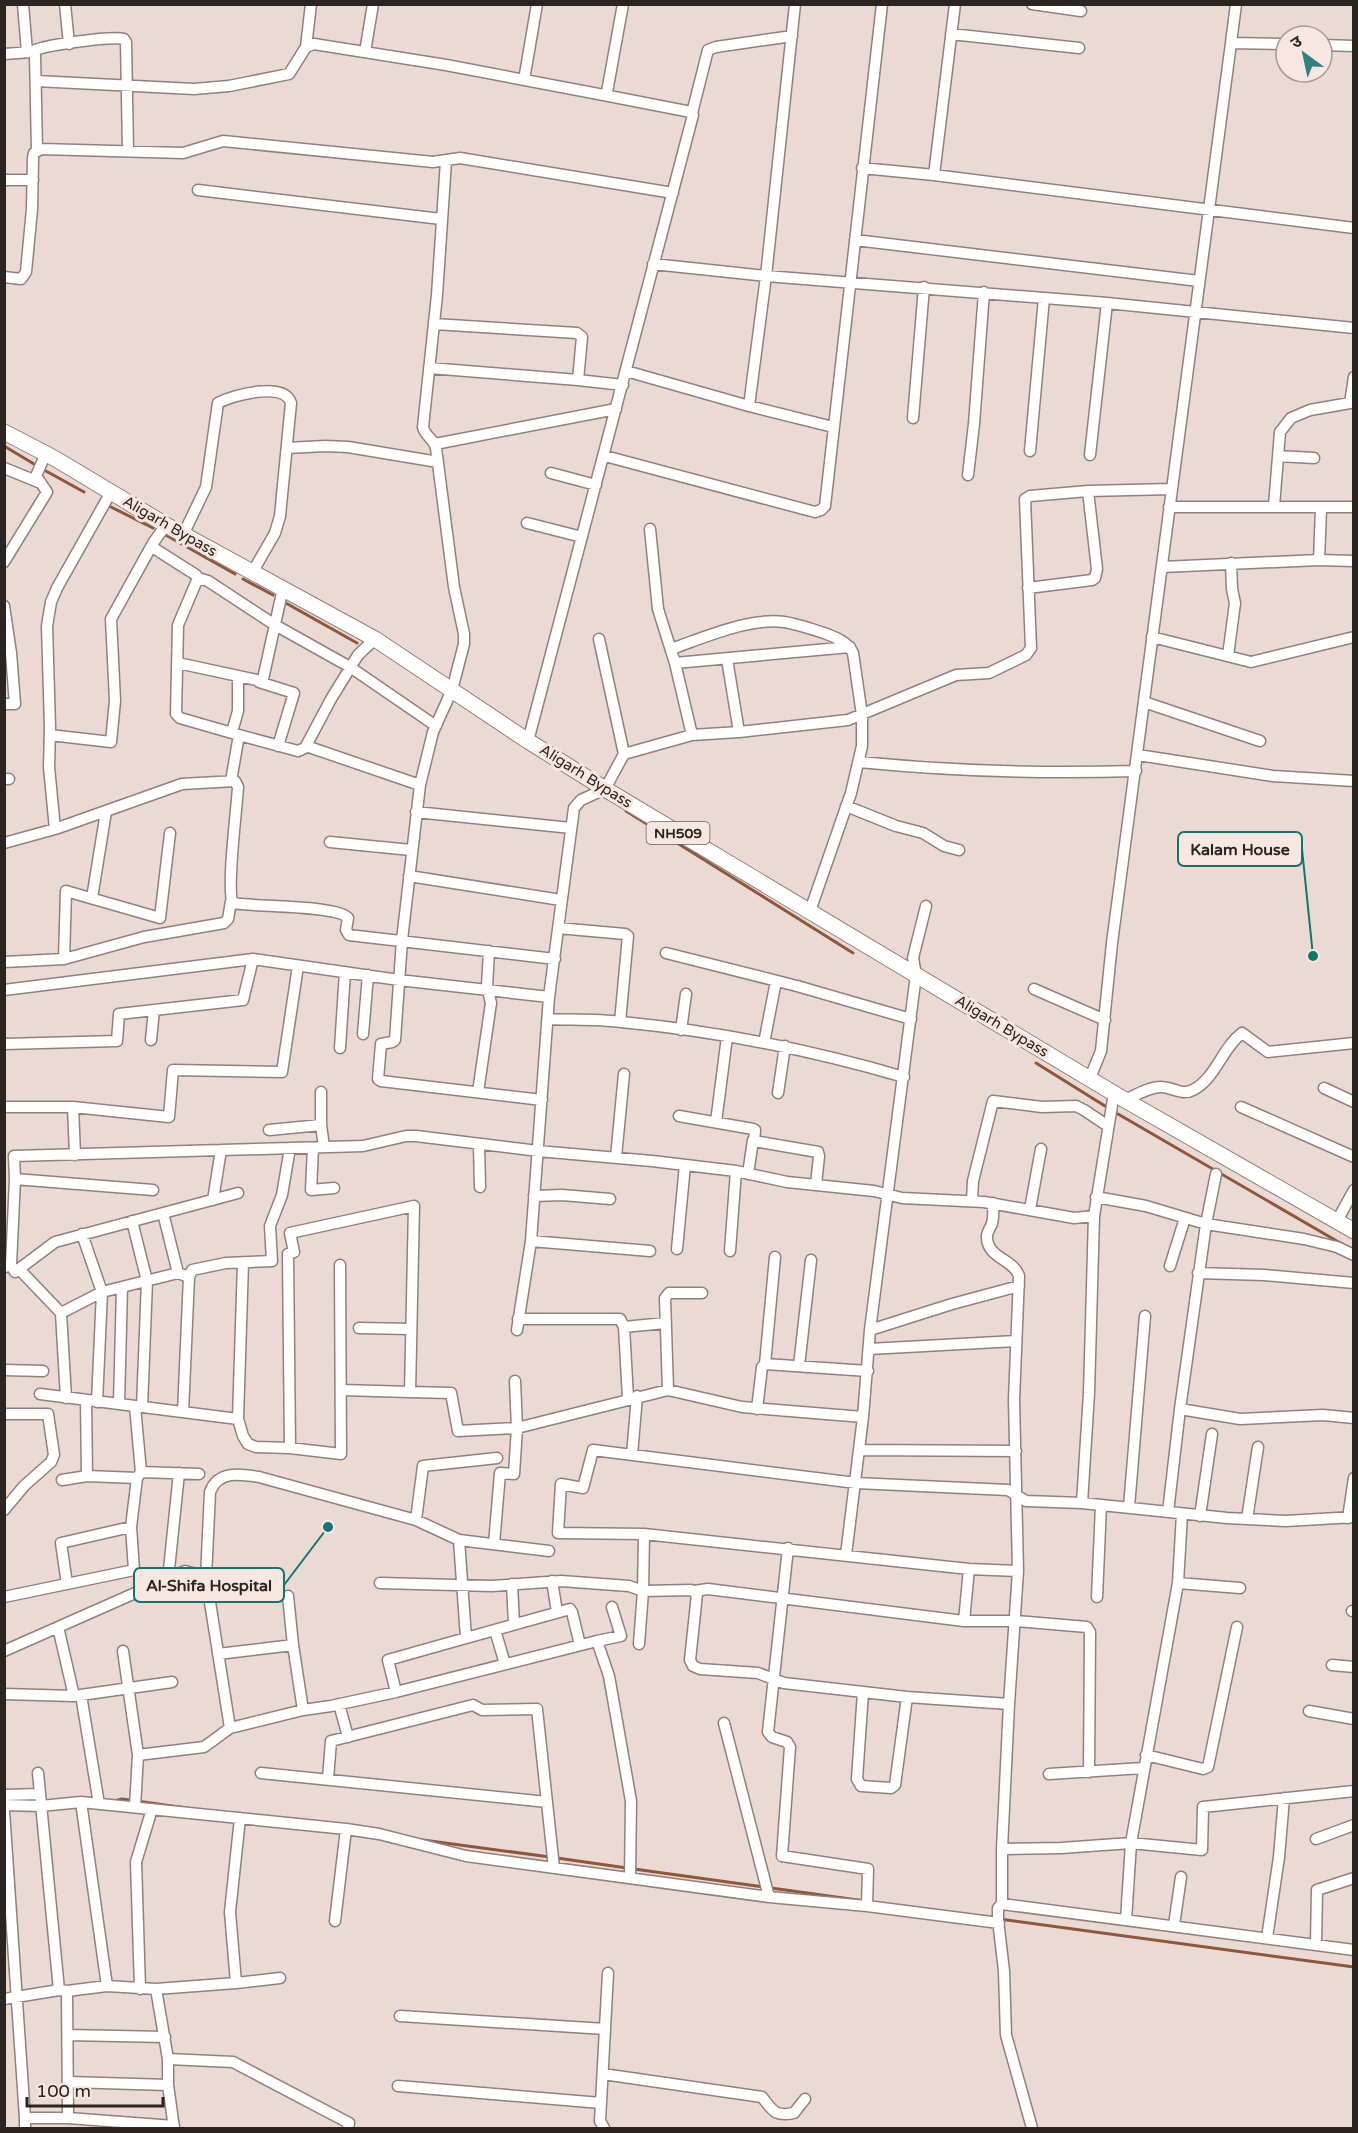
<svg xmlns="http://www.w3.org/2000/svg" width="1358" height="2133" font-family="'Varela Round','Noto Sans Devanagari',sans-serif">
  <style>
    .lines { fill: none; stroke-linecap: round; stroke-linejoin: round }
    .stream { stroke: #8f563c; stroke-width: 3 }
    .minor-casing { stroke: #90817b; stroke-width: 13 }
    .highway-casing { stroke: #90817b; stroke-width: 17 }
    .minor { stroke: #fff; stroke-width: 10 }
    .highway { stroke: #fff; stroke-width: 15 }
    .labels { text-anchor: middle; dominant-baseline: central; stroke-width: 6; stroke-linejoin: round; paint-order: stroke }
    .shield { fill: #f8e7e0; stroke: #685f5b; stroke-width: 1.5 }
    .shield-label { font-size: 14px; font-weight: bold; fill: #2b2522 }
    .street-label { font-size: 15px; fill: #2b2522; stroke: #f8e7e0 }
    .leader { fill: none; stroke: #0f766e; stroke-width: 2 }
    .callout-dot { fill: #0f766e; stroke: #f8e7e0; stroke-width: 2 }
    .callout { fill: #f8e7e0; stroke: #0f766e; stroke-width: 2 }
    .callout-label { font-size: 16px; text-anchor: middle; font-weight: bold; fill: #2b2522 }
  </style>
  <rect width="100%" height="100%" fill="#ebdad3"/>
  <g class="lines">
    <path class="stream" d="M4 446 34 464
      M46 471 84 492
      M107 505 153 528
      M164 534 235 574
      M243 579 273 595
      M284 602 357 643
      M626 811 853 953
      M1036 1063 1105 1106
      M1118 1114 1342 1244
      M114 1801 122 1799 187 1808
      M423 1840 550 1857
      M557 1858 627 1868
      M634 1869 764 1887
      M771 1888 865 1901
      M999 1919 1354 1967"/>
    <g class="minor-casing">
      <path id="minor" d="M23 4 27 52
        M65 4 69 44
        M1032 4 1081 11
        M951 34 1079 48
        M1231 43 1236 4
        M1322 45 1354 46
        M306 47 311 4
        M31 52C41 45 112 36 124 39L126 42 128 151
        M365 52 373 4
        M4 54 31 52 35 55 37 151
        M524 80 537 4
        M36 81 194 89 229 86 289 74 306 47 314 44 446 65 609 96
        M692 113 708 50 716 47 792 36
        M446 161 437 295 423 427C424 435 434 439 436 448L454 587 464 634V644L452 690 433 732 420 785 402 940 395 1040 392 1042 381 1044 378 1079 381 1081 542 1100
        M862 168 934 175 1354 228
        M934 175 955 4
        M4 180H33
        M198 190 441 219
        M855 240 1199 281
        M653 264 766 276 1107 303 1354 328
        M4 277 21 279 26 272 32 209 33 158 34 153 41 149 183 153 223 141 433 162 460 158 673 193
        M434 324 577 333 582 337 578 380
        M429 368 578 380 623 385
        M626 371 749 406 833 427
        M749 406 766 276 795 4
        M913 418 924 287
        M435 444 616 409
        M287 448 325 446 348 447 438 462
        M1030 451 1044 298
        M1090 455 1107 303
        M605 456 815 512 821 510 825 506 882 4
        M1278 456 1314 458
        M4 468 41 483
        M551 473 596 485
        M968 475 974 424 984 292
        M1274 506 1280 432 1291 418 1310 410 1350 403 1354 377
        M1169 507H1354
        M527 523 582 537
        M166 525 153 543 152 547 196 575 198 578 178 625 176 714 180 718 239 735 231 781
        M650 529 658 609 675 663 692 735
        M184 533 206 487 218 403C233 395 284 381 291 403L280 516 275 533 252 573
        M1319 560 1321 508
        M4 562 47 492 36 476 46 453
        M1162 567 1319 560 1354 561
        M198 578 208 581 275 625 350 667 436 726
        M1028 588 1092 580 1095 578 1097 569 1088 491
        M4 606 11 653 15 704H4
        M1152 637 1251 662 1354 637
        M375 639 358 655 331 699 306 746 420 785
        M671 649C703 638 750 617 784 622 798 624 811 629 824 633 835 637 848 642 853 653L862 715V746L851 793 810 911
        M1228 656 1235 603 1232 589 1231 563
        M727 659 739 732
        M178 663 261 681 263 679 283 588
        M675 663 850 647
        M259 682 294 693 278 746
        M1144 702 1260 741
        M232 732 238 711V677
        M50 735 111 742 115 701 111 619 152 545
        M239 735 298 751 307 747
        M528 741 693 115 691 112 609 96 607 92 623 4
        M624 754 692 735 739 732 848 720 956 675 989 673 1026 655 1031 648 1025 499 1030 496 1088 491 1171 489
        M1138 755 1273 776 1354 781
        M859 762C951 771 1043 774 1136 771
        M4 779H9
        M846 806 896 826 923 833 944 846 959 850
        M416 812 571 828
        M55 829 49 767 50 727 47 626 51 602 57 588 111 492
        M330 842 411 850
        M4 843 55 829 182 784 235 781 238 787C237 807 226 891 233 903 254 907 338 905 348 918L346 930 349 935 555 959
        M409 876 561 900
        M92 898 106 812
        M558 928 625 934 628 936 620 1022
        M666 953 797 986 911 1019
        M64 959 66 891 160 918 170 833
        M4 962 64 959 144 937 224 923 228 919 231 901
        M1034 989 1105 1020
        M4 990 253 959 399 980 549 997
        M548 1019C572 1020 597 1019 621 1022 717 1031 811 1050 904 1077
        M681 1030 686 994
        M363 1034 368 975
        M151 1040 154 1010
        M764 1043 776 981
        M4 1044 117 1041 119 1014 243 1000 253 959
        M340 1048 345 972
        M1090 1078 1101 1051 1112 943 1231 43 1286 44
        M1324 1088 1354 1102
        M321 1092V1125L324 1147
        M478 1092 491 1003 487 987 489 951
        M778 1093 785 1046
        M1125 1100C1136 1095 1149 1087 1161 1087 1172 1087 1182 1096 1193 1090 1216 1078 1222 1048 1242 1033L1268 1052 1354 1043
        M7 1107H73
        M1241 1107 1354 1157
        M679 1116 753 1129 755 1130 754 1141 818 1152 819 1156 816 1185
        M716 1122 727 1037
        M269 1130 321 1125
        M479 1145 480 1187
        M313 1148 311 1190 334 1188
        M75 1155 73 1107 169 1117 173 1070 282 1072 298 966
        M616 1157 624 1074
        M748 1174 753 1140
        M1216 1174 1206 1224 1180 1409 1240 1419 1323 1415 1354 1418
        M15 1179 153 1190
        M534 1196 562 1195 610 1199
        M1096 1197 1146 1206 1206 1224 1304 1239 1337 1247 1354 1255
        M213 1200 221 1150
        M972 1201 973 1181 993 1101 1042 1107 1076 1106 1084 1110 1108 1126
        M993 1203C993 1209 994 1217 992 1223 991 1228 987 1231 987 1236 986 1258 1014 1259 1019 1276L1014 1400 1018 1571 1009 1704 1002 1849V1904
        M1030 1209 1041 1149
        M163 1213 178 1273
        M132 1221 147 1281 142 1407
        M1337 1221 1354 1190
        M82 1234 102 1292 97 1402
        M531 1241 650 1251
        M677 1249 685 1165
        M730 1251 736 1171
        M11 1265 15 1179 14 1156 363 1146 406 1136H416L538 1151 652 1161 736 1171 787 1182 874 1191 902 1198 984 1202 1074 1218 1094 1216
        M1170 1266 1185 1218
        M5 1267 11 1265 15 1272 55 1242 238 1193
        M19 1269 61 1313 66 1398
        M1198 1273 1264 1275 1354 1283
        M61 1313 102 1292 178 1273 189 1277 192 1270 226 1263 272 1261 270 1226 282 1195 290 1148
        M518 1319H620L624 1327 628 1398
        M624 1327 665 1323
        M359 1328 411 1329
        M517 1330 531 1241 549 997 574 808 581 800 605 789 624 754 599 639
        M870 1330 952 1304 1019 1286
        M869 1349 1016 1341
        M765 1364 775 1257
        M799 1366 811 1260
        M4 1370 43 1371
        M342 1390 410 1392
        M668 1390 665 1298 669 1293H702
        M40 1394 238 1419 243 1436 248 1444 256 1447 290 1448 341 1454 340 1265
        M86 1400 87 1476
        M119 1404 122 1287
        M135 1406 141 1472
        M757 1409 762 1367 765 1364 868 1371
        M183 1412 189 1277
        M4 1414H48L54 1455 51 1462 24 1486 4 1510
        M238 1419 243 1263
        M290 1448 288 1254 294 1252 290 1233 414 1206 410 1392 451 1393 458 1431 517 1428 668 1390 742 1407 863 1417
        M860 1450 1016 1451
        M632 1455 637 1396
        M62 1480 87 1476 137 1478
        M1082 1503 1089 1393 1094 1216 1114 1093
        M1129 1507 1145 1316
        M1168 1512 1180 1409
        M1200 1516 1212 1434
        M1348 1518 1354 1478
        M1247 1519 1258 1447
        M416 1520 423 1466 497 1458
        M644 1534 643 1591 691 1590 697 1594 690 1660 693 1666 700 1669 758 1673 784 1683 907 1697 1009 1704
        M494 1544 500 1473 514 1474 517 1428 515 1381
        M788 1548 768 1732 772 1737 787 1742 790 1747 782 1856 868 1869 867 1906
        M846 1555 863 1417 870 1330 916 975 913 958 926 906
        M1018 1571 969 1569 644 1534 558 1533 561 1484 583 1488 593 1450 856 1483 1008 1490 1026 1501 1082 1503 1227 1518 1286 1521 1354 1517
        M206 1577 210 1492C218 1470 241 1474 259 1477L416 1520 459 1540 549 1551
        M168 1579 179 1473
        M552 1581 557 1612
        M380 1583 492 1586 561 1581 629 1586 643 1591 639 1644
        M1178 1583 1240 1588
        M67 1584 61 1543 131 1527
        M512 1584 514 1624
        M694 1591 708 1589 964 1621H1016L1087 1627 1090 1632 1089 1772
        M4 1597 134 1570 131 1527 137 1478 141 1472 199 1474
        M1097 1597 1101 1505
        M612 1607 621 1636 597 1641 609 1676 631 1801 630 1878
        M1352 1611H1354
        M964 1621 969 1569
        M58 1627 74 1696
        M495 1630 505 1664
        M466 1638 570 1609 572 1612 580 1645
        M293 1645 303 1710
        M4 1651 185 1571 206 1577 230 1728 303 1710 331 1706 396 1692 597 1641
        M123 1651 138 1755 135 1807
        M218 1654 293 1645 288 1596
        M1332 1665 1354 1667
        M396 1692 388 1660 466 1638 459 1540
        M863 1692 857 1779 861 1786 891 1788 895 1785 907 1697
        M4 1694 74 1696 172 1682
        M81 1695 99 1804
        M339 1704 348 1737
        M1309 1711 1354 1719
        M724 1723 769 1897
        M138 1755 204 1747 230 1728
        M1146 1755 1203 1769 1208 1767 1237 1627
        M38 1773 59 1990
        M261 1773 547 1802
        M1049 1774 1143 1768
        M328 1779 331 1741 473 1705 482 1710 537 1709 554 1868
        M4 1795 40 1794
        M81 1802 107 1986
        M4 1805 41 1806 81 1802 346 1829 379 1834 466 1856 769 1897 867 1906 999 1923
        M4 1811 25 2118
        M1316 1839 1354 1825
        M1002 1849 1061 1848 1131 1843 1202 1850 1203 1807 1354 1791
        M1126 1920 1131 1843 1178 1583 1182 1514
        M335 1921 346 1829
        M1174 1925 1181 1877
        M1267 1938 1279 1857 1284 1798
        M1316 1945 1317 1890 1354 1878
        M236 1983 230 1912 240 1818
        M140 1989 136 1862 152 1809
        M156 1989 168 2059V2085L174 2128
        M4 1999 59 1990 67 1991 107 1986 156 1989 236 1983 280 1978
        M400 2016 605 2029
        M68 2035 165 2037
        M168 2059 233 2062 349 2123 348 2128
        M603 2074 762 2097C773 2111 775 2117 794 2113L805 2099
        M69 2082 168 2085
        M398 2086 601 2103
        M68 2118 174 2126
        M25 2128V2118H68L67 1991
        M604 2128 600 2121 608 1973
        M1032 2128 1006 2035 1004 1971 998 1920V1908L1002 1904 1354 1950"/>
    </g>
    <g class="highway-casing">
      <path id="highway" d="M4 432 54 458 166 525 375 639 528 741 605 789 1125 1100 1354 1231"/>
    </g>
    <use href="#minor" class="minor"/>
    <use href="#highway" class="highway"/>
  </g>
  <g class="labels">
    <rect class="shield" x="646.5" y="822" width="63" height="22" rx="4.5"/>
    <g class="shield-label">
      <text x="678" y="833">NH509</text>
    </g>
    <g class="street-label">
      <text transform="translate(170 526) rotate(30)">Aligarh Bypass</text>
      <text transform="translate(586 776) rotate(32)">Aligarh Bypass</text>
      <text transform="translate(1002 1026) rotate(31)">Aligarh Bypass</text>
    </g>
  </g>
  <path class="leader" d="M1313 956L1302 849M328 1527L284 1585"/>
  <g class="callout-dot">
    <circle cx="1313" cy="956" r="6"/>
    <circle cx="328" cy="1527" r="6"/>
  </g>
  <g class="callout">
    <rect x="1178" y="832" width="124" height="34" rx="6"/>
    <rect x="134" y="1568" width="150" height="34" rx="6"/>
  </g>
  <g class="callout-label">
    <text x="1240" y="855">Kalam House</text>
    <text x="209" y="1591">Al-Shifa Hospital</text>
  </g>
  <rect width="1358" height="2133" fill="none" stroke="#2b2522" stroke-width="12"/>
  <g transform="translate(1304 54) rotate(327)"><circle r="28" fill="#f8e7e0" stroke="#a69994" stroke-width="1.5"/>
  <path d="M0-4.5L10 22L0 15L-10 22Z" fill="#357e81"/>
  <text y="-9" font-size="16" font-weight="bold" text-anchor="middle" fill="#2b2522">उ</text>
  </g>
  <path d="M27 2097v9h136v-9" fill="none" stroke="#2b2522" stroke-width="3"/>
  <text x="36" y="2097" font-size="18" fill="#2b2522" stroke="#f8e7e0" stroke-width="4.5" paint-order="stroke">100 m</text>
</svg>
